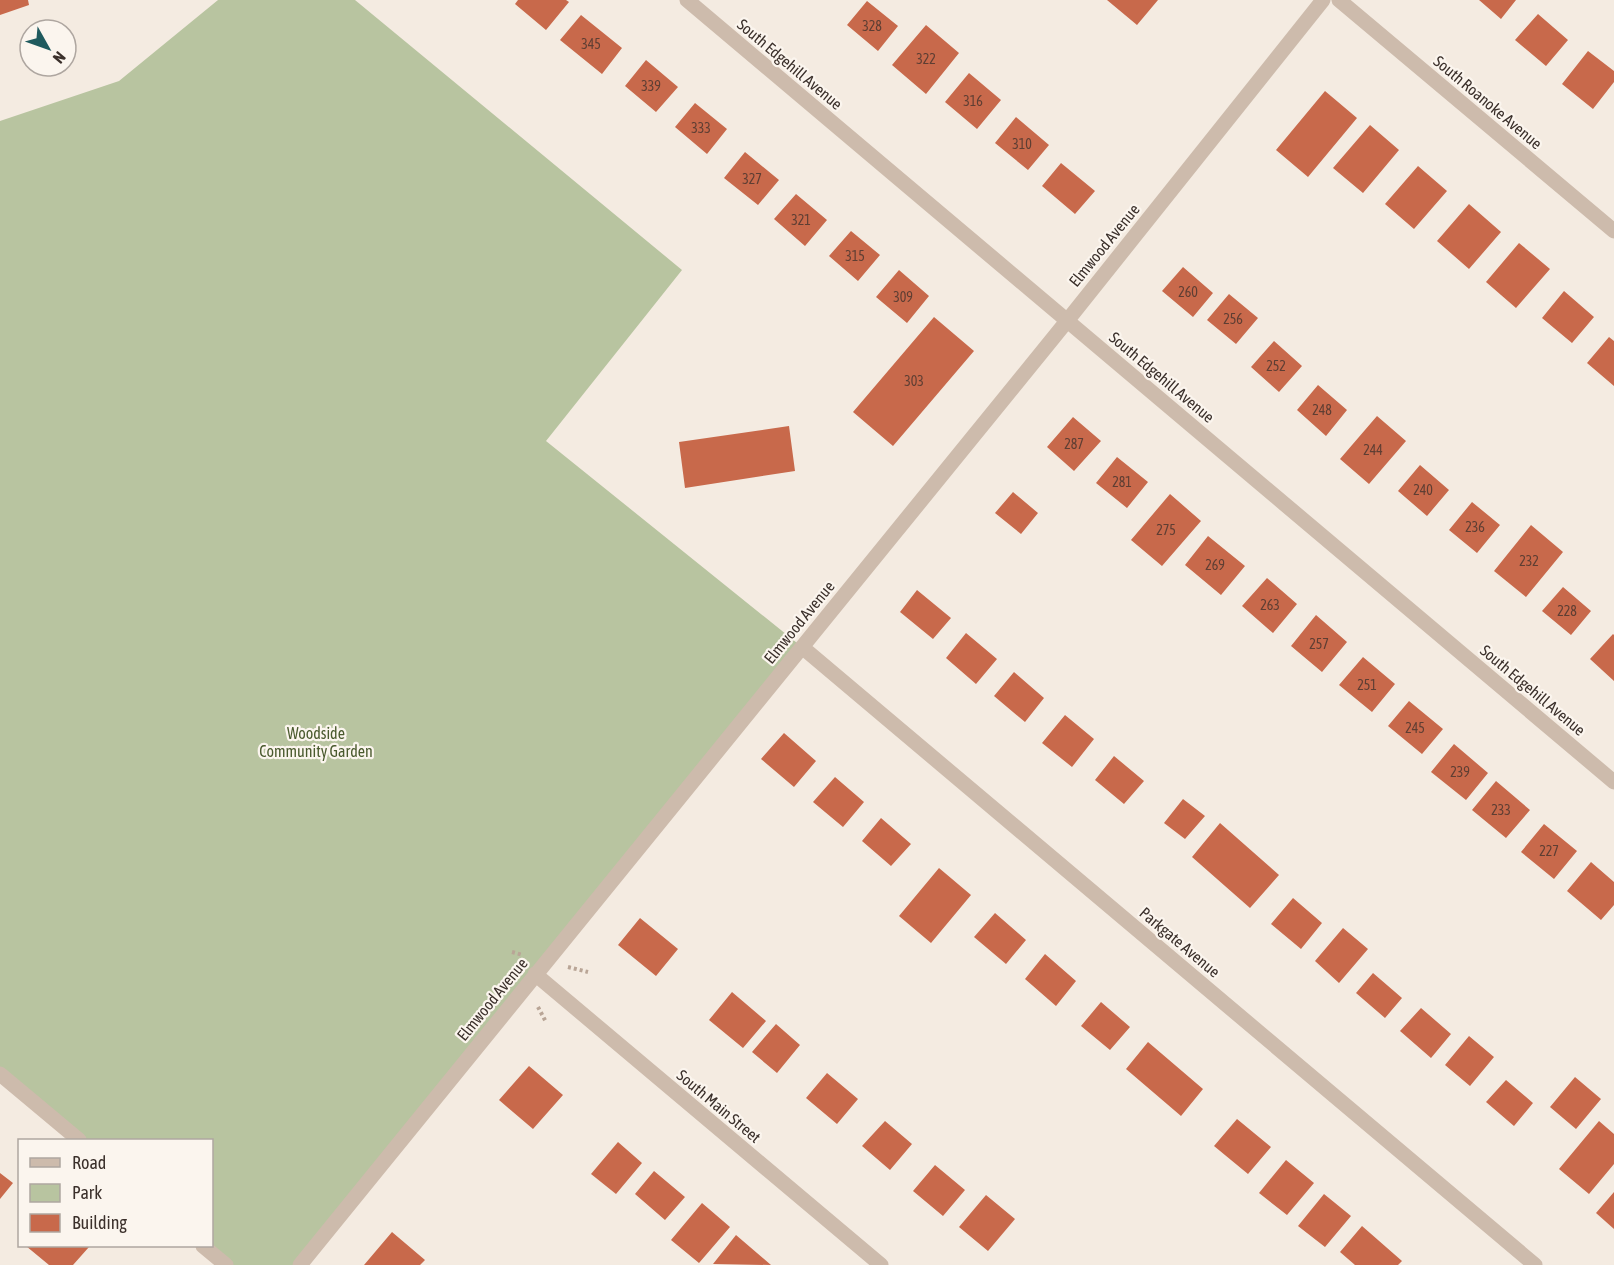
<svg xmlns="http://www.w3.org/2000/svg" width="1614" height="1265" font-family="'Asap Condensed',sans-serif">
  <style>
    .green { fill: #b8c4a0 }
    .building { fill: #c8694b }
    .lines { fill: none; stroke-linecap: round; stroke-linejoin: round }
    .path { stroke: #b9a596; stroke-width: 4; stroke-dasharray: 3 3; stroke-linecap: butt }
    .street { stroke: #cdbbac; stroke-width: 15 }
    .labels { text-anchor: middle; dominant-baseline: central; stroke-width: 4.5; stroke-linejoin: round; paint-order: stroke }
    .number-label { font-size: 14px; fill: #5e3e33 }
    .street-label { font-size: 16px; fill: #3b302b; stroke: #fbf5ee }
    .park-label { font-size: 16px; fill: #4a5a2e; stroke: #fbf5ee }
  </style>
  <rect width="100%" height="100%" fill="#f4ebe1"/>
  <path class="green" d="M218 0H355L682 270 546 441 802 647 300 1265H226L212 1246V1140H79L0 1074V121L119 81Z"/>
  <path class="building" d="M0 0H28L29 5 0 15Z
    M518 0H566L569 2 546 30 515 4Z
    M1107 0H1158L1137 25Z
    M1479 0H1516L1501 19Z
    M867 1 898 26 878 51 847 25Z
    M1538 14 1568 40 1546 66 1515 40Z
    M581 15 622 48 602 74 560 40Z
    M926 25 959 53 926 94 892 65Z
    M1588 51 1614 71V82L1593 109 1562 84Z
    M646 60 678 87 656 112 625 86Z
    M969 73 1001 100 977 129 945 102Z
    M1325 91 1357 118 1308 177 1276 150Z
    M695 103 727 129 707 154 675 127Z
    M1016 117 1049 145 1028 170 995 143Z
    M1370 125 1399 150 1363 193 1333 168Z
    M745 152 779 180 758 205 724 178Z
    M1061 163 1095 191 1075 214 1042 186Z
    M1418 166 1447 191 1414 229 1385 204Z
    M796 194 827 220 805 246 774 219Z
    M1469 204 1501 232 1469 269 1437 241Z
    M851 231 880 255 858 281 829 256Z
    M1519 243 1550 269 1516 308 1486 282Z
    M1183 267 1213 293 1193 317 1162 291Z
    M899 270 929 296 907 323 876 297Z
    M1564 291 1594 317 1572 343 1542 318Z
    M1229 294 1258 318 1236 344 1207 320Z
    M934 317 974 351 893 446 853 412Z
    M1609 337 1614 341V386L1587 363Z
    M1274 341 1302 366 1279 392 1251 367Z
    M1318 385 1347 410 1326 436 1297 410Z
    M1377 416 1406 441 1369 484 1340 459Z
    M1073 417 1101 441 1074 471 1047 447Z
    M789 426 795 471 685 488 679 442Z
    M1117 457 1148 482 1127 508 1096 483Z
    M1420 465 1449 490 1427 516 1398 491Z
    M1013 492 1038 513 1021 534 995 513Z
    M1170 494 1201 521 1162 566 1131 540Z
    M1472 502 1500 525 1477 553 1449 530Z
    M1531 525 1563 552 1526 597 1494 571Z
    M1208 536 1245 566 1221 595 1185 565Z
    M1267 578 1297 604 1273 633 1242 606Z
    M1563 587 1591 611 1571 635 1542 611Z
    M917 590 951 618 933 639 900 612Z
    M1316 615 1347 642 1322 672 1291 646Z
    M966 633 997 659 976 684 946 658Z
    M1613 634 1614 635V681L1590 659Z
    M1363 657 1395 684 1372 712 1339 685Z
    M1014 672 1044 698 1025 722 994 696Z
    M1409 701 1443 729 1422 754 1388 726Z
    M1065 715 1094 739 1072 767 1042 743Z
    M784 733 816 761 794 787 761 759Z
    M1454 744 1488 773 1466 800 1431 772Z
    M1114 756 1144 781 1124 804 1095 780Z
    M835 777 864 802 843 827 813 802Z
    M1496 781 1530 810 1506 838 1472 810Z
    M1183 799 1205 816 1185 839 1164 823Z
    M881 818 911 844 891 866 862 841Z
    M1220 823 1279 875 1250 908 1192 857Z
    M1544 824 1577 851 1554 879 1521 852Z
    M1591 862 1614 882V905L1601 920 1567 891Z
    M939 868 971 895 931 943 899 916Z
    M1293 898 1322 923 1301 949 1271 924Z
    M995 913 1026 940 1006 964 974 937Z
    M640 918 678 949 656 976 618 945Z
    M1343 928 1368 949 1339 983 1315 961Z
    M1045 954 1076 981 1056 1006 1025 979Z
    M1373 973 1402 998 1385 1018 1356 993Z
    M732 992 766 1021 743 1048 709 1020Z
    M1101 1002 1130 1027 1110 1050 1081 1026Z
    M1421 1008 1451 1034 1431 1058 1400 1031Z
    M776 1024 800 1045 777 1073 752 1052Z
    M1469 1036 1494 1057 1470 1086 1445 1065Z
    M1148 1042 1203 1089 1181 1116 1126 1069Z
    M529 1066 563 1095 533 1129 499 1100Z
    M827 1073 858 1099 837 1124 806 1098Z
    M1575 1077 1601 1099 1576 1129 1550 1107Z
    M1506 1080 1533 1103 1514 1126 1486 1102Z
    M1237 1119 1271 1147 1248 1174 1214 1146Z
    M885 1121 912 1144 890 1170 862 1146Z
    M1599 1121 1614 1134V1164L1589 1194 1559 1169Z
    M618 1142 642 1163 616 1194 591 1174Z
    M1286 1160 1314 1183 1287 1215 1259 1193Z
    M935 1165 965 1190 943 1216 913 1191Z
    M654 1171 685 1197 665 1220 635 1194Z
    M0 1173 13 1183 0 1199Z
    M1614 1192V1229L1596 1213Z
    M1324 1194 1351 1216 1325 1247 1298 1226Z
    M986 1195 1015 1219 988 1251 959 1227Z
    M702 1203 730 1227 699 1263 671 1240Z
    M1362 1226 1402 1261 1398 1265H1355L1340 1252Z
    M392 1232 425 1260 420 1265H364Z
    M736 1235 771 1265 713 1264Z
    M26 1246H87L89 1247 73 1265H49Z"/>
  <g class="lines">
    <path class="path" d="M512 952 523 955
      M568 967 588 972
      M538 1007 546 1022"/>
    <path class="street" d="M687 0 1614 782
      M1339 0 1614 231
      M802 647 1535 1265
      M535 974 881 1265
      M0 1074 79 1140
      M203 1246 226 1265
      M300 1265 1067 321 1323 0"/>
  </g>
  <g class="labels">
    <g class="number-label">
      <text x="872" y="26">328</text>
      <text x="591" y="44">345</text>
      <text x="926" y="59">322</text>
      <text x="651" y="86">339</text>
      <text x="973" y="101">316</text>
      <text x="701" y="128">333</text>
      <text x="1022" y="144">310</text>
      <text x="752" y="179">327</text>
      <text x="801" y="220">321</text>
      <text x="855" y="256">315</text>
      <text x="1188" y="292">260</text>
      <text x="903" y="297">309</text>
      <text x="1233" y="319">256</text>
      <text x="1276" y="366">252</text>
      <text x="914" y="381">303</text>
      <text x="1322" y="410">248</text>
      <text x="1074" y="444">287</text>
      <text x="1373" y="450">244</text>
      <text x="1122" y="482">281</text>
      <text x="1423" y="490">240</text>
      <text x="1475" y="527">236</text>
      <text x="1166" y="530">275</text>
      <text x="1529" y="561">232</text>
      <text x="1215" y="565">269</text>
      <text x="1270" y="605">263</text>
      <text x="1567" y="611">228</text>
      <text x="1319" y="644">257</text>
      <text x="1367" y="685">251</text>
      <text x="1415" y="728">245</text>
      <text x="1460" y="772">239</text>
      <text x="1501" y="810">233</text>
      <text x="1549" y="851">227</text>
    </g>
    <g class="street-label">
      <text transform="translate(790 64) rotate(40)">South Edgehill Avenue</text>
      <text transform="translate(1488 102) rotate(40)">South Roanoke Avenue</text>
      <text transform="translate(1104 245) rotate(-51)">Elmwood Avenue</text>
      <text transform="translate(1162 377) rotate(40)">South Edgehill Avenue</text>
      <text transform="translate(799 622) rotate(-51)">Elmwood Avenue</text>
      <text transform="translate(1533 690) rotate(40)">South Edgehill Avenue</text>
      <text transform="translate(1180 942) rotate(40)">Parkgate Avenue</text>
      <text transform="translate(492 999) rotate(-51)">Elmwood Avenue</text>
      <text transform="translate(719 1106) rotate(40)">South Main Street</text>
    </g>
    <g class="park-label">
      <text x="316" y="733">Woodside<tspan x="316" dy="18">Community Garden</tspan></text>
    </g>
  </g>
  <rect x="18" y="1139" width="195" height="108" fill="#fbf5ee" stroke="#aea6a0" stroke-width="1.5"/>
  <rect x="30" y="1158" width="30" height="9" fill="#cdbbac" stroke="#aea6a0" stroke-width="1.5"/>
  <text x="72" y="1169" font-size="18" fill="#3b302b">Road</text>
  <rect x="30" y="1184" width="30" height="18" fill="#b8c4a0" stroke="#aea6a0" stroke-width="1.5"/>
  <text x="72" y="1199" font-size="18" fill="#3b302b">Park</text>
  <rect x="30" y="1214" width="30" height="18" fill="#c8694b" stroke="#aea6a0" stroke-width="1.5"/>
  <text x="72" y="1229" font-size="18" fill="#3b302b">Building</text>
  <g transform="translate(48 48) rotate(130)"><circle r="28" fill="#fbf5ee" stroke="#aea6a0" stroke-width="1.5"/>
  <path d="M0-4.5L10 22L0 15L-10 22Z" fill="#1f5a5e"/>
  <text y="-9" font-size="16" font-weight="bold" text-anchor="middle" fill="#3b302b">N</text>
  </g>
</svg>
